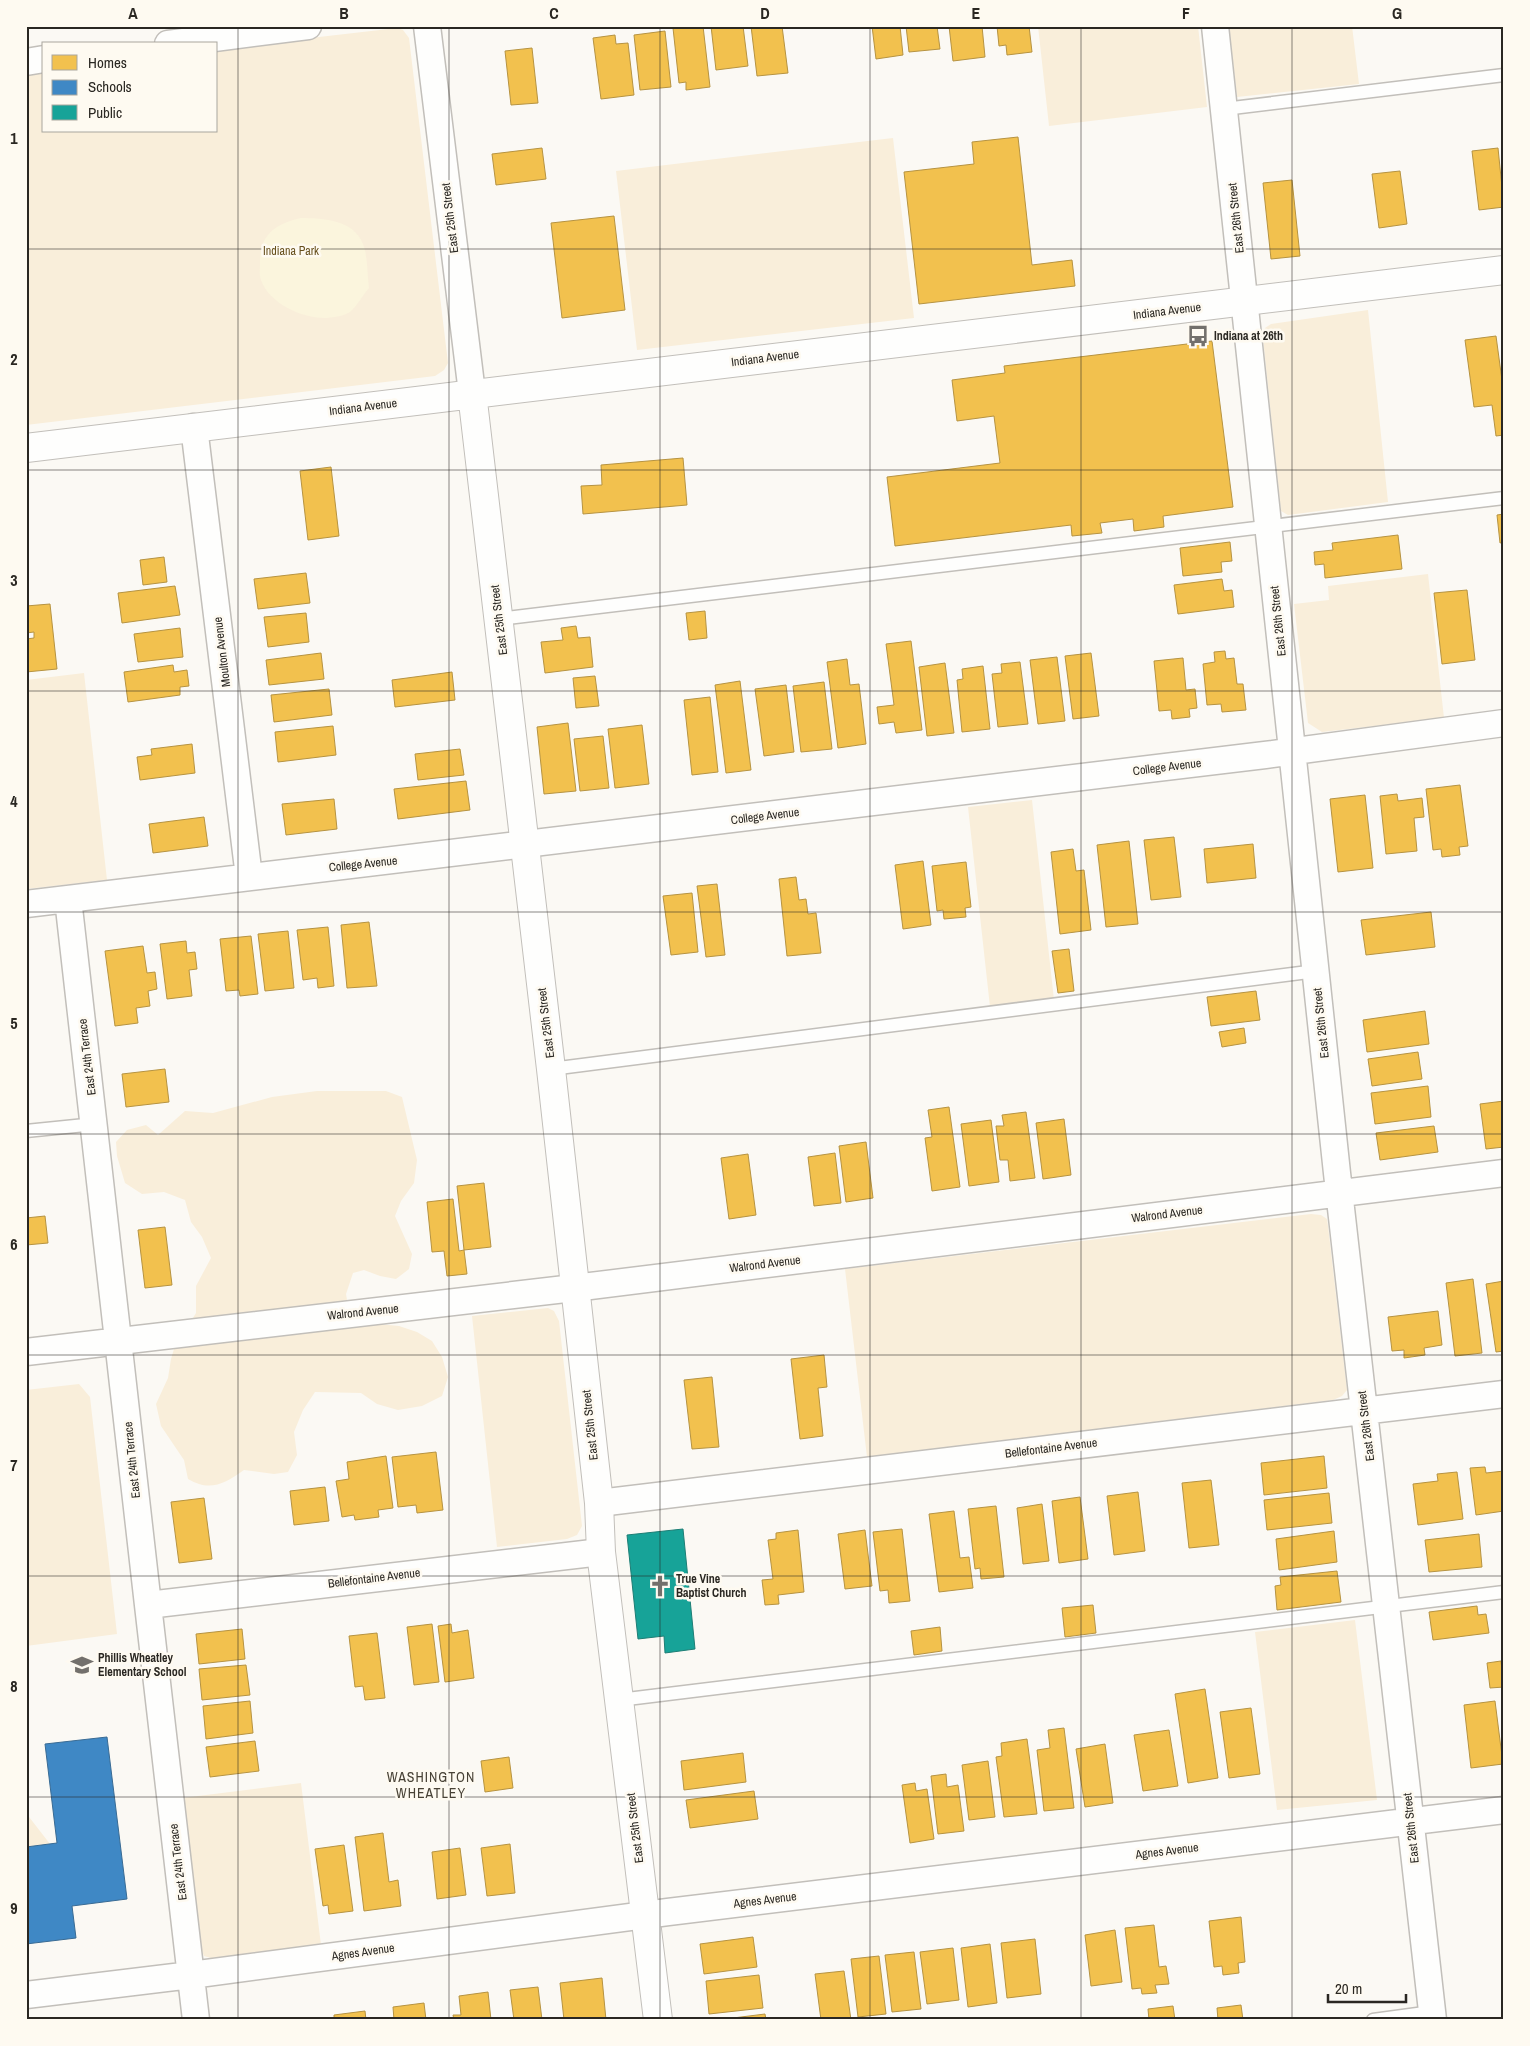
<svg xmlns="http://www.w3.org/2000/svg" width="1530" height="2046" font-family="'Archivo Narrow',sans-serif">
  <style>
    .green { fill: #f9eeda }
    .sand { fill: #fbf5dd }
    .homes { fill: #f2c14e; stroke: #b69341 }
    .schools { fill: #3f88c5; stroke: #396b94 }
    .public { fill: #17a398; stroke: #1d7e75 }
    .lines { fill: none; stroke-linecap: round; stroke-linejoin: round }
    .service-casing { stroke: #c2bfba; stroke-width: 15 }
    .minor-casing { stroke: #c2bfba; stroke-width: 29 }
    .tertiary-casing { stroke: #c2bfba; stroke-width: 30 }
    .service { stroke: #fefefd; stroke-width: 12 }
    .minor { stroke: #fefefd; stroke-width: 26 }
    .tertiary { stroke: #fefefd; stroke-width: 28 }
    .grid { fill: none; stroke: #2a2722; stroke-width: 1; stroke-opacity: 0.55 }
    .labels { text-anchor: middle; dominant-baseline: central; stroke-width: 5; stroke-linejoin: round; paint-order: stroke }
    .street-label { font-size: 12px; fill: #2a2722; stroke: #fefaf1 }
    .park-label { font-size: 12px; fill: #664f1c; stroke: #fefaf1 }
    .poi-label { font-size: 12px; font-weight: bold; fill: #2a2722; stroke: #fefaf1; text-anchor: start }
    .neighbourhood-label { font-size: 14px; letter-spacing: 1px; fill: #484236; stroke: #fefaf1 }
    .neatline { fill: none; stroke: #2a2722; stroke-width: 2 }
    .grid-label { font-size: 16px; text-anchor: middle; font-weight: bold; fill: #2a2722 }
  </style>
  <rect width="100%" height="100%" fill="#fbf9f4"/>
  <path class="green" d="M1038 26H1198L1207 107 1049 126Z
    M1229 26H1352L1359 84 1237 97Z
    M397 28 403 30 409 38 448 363 444 370 435 376 26 425V71L44 69V131H216V49Z
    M893 138 914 318 637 350 616 171Z
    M1368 310 1388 502 1288 515 1281 511 1263 339 1265 328 1271 324Z
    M1428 574 1444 718 1322 732 1308 723 1294 604 1329 600 1328 586Z
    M84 673 107 880 26 889V680Z
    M1032 800 1054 1000 990 1007 968 807Z
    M317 1091H386L402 1097 417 1160 414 1183 401 1201 395 1216 412 1254 409 1269 396 1279 380 1276 364 1270 353 1273 346 1294 350 1318 378 1324 399 1326 417 1332 432 1341 442 1357 448 1377 442 1396 422 1406 398 1410 377 1404 361 1393 315 1392 303 1410 294 1432 297 1455 288 1472 274 1474 244 1470C224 1484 210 1492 188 1479L184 1460 161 1426 156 1404 168 1378 171 1359 174 1349 196 1313V1286L211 1258 202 1237 191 1222 185 1200 164 1192 142 1194 125 1183 117 1156 116 1142 127 1130 146 1125 158 1135 185 1111 213 1113 272 1097Z
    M1311 1214 1321 1215 1327 1219 1328 1226 1347 1390 1342 1396 1333 1400 867 1457 845 1269Z
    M548 1308 554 1311 559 1321 582 1526 577 1535 567 1539 497 1547 472 1316Z
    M79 1384 90 1397 117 1634 26 1646V1390Z
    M1355 1620 1377 1800 1277 1810 1255 1632Z
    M301 1783 321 1945 211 1958 204 1956 201 1949 182 1798Z
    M26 1813 50 1844 26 1847Z"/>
  <path class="sand" d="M301 218C323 218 354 220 363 244 368 256 367 274 369 288 363 295 357 306 350 312 344 316 334 317 327 318 304 319 269 304 261 280 259 275 260 269 260 264 259 235 275 224 301 218Z"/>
  <path class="homes" d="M687 26H703L710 87 686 90V82L679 83 673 28Z
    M711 26H743L748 66 716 70Z
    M751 26H782L788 73 757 76Z
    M872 26H900L903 55 876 59Z
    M906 26H937L940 49 909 52Z
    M949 26H982L985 57 953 61Z
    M997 26H1029L1032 52 1007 55 1006 45 999 46Z
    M665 31 671 87 640 90 634 35Z
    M615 35 616 44 628 43 634 95 601 99 593 38Z
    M532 48 538 103 511 105 505 51Z
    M1018 137 1032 265 1072 260 1075 286 919 304 904 172 974 164 972 142Z
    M542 148 546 179 496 185 492 154Z
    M1498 148 1504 207 1479 210 1472 151Z
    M1400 171 1407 224 1379 228 1372 174Z
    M1292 180 1300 256 1271 259 1263 183Z
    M614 216 625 310 562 318 551 223Z
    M1496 336 1504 395V435L1496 436 1492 405 1474 407 1465 340Z
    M1212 341 1233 507 1163 516 1164 527 1134 531 1133 519 1100 523 1102 533 1072 536 1071 525 895 546 887 477 1000 463 994 416 957 421 952 380 1005 373 1004 366Z
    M683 458 687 505 583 514 581 486 602 485 601 465Z
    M331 467 339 536 308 540 300 471Z
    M1504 514V542L1500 543 1497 515Z
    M1398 535 1402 569 1325 578 1324 564 1315 565 1314 552 1333 550 1332 543Z
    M1230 542 1232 561 1221 562 1222 572 1183 576 1180 548Z
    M164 557 167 582 143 585 140 560Z
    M306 573 310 603 258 609 254 579Z
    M1222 579 1224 591 1232 590 1234 607 1178 614 1174 585Z
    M175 586 180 615 122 623 118 593Z
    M1467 590 1475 660 1442 664 1434 593Z
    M50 604 57 669 26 672V639L34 638V632L26 633V606Z
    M705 611 707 638 689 640 686 613Z
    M306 613 309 642 268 647 264 617Z
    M576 626 578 638 590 637 593 667 545 673 541 642 563 640 561 628Z
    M180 628 183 657 138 662 134 634Z
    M911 641 922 730 896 733 894 722 879 724 877 707 894 705 886 644Z
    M1225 651 1226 659 1234 658 1237 684H1243L1246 710 1222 712 1221 704 1207 705 1203 664 1215 662 1214 652Z
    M321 653 324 679 269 685 266 660Z
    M1091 653 1099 716 1073 719 1065 656Z
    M1057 657 1065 721 1038 724 1030 660Z
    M1183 658 1186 690 1195 689 1197 708 1189 709 1190 717 1172 719 1171 710 1159 711 1154 661Z
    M847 659 850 685 859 684 866 744 838 748 827 662Z
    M1020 662 1028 724 998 727 992 674 1002 673 1001 664Z
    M945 663 954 733 927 736 919 667Z
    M173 665 174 672 187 670 189 686 180 687V695L128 702 124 672Z
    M983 666 990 729 962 732 957 680 963 679 962 669Z
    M452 672 455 700 395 707 392 680Z
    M595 676 599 706 576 708 573 678Z
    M740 681 751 770 726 773 715 685Z
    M824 682 832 749 801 752 793 686Z
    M786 685 794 752 764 756 755 689Z
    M329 689 332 715 274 722 271 695Z
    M710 697 718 772 692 775 684 700Z
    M568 723 576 791 544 794 537 727Z
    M642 725 649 784 615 788 608 729Z
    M333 726 336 755 278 762 275 732Z
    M603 736 609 788 580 791 574 739Z
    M192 744 195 773 140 780 137 757 152 755 151 749Z
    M460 749 464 775 418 780 415 754Z
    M466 781 470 810 398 819 394 789Z
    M1460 785 1468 846 1459 847 1460 855 1442 857 1441 849 1433 850 1426 789Z
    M1397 794 1398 801 1422 798 1424 817 1414 818 1417 851 1386 854 1380 796Z
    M1365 795 1373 868 1338 872 1330 799Z
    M334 799 337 829 286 835 282 804Z
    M204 817 208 846 153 853 149 824Z
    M1174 837 1181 897 1151 900 1144 840Z
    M1129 841 1138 924 1106 927 1097 845Z
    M1253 844 1256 878 1207 883 1204 849Z
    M1073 849 1076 871 1084 870 1091 930 1060 934 1051 852Z
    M923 861 931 925 903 929 895 865Z
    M966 862 971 907 965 908 966 917 944 919 943 910 937 911 932 866Z
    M796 877 799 900 806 899 808 914 816 913 821 953 787 956 779 879Z
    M717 884 725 955 706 957 697 886Z
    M692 893 698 952 671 955 663 896Z
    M1431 912 1435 947 1366 955 1361 920Z
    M369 922 377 986 347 988 341 925Z
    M328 927 334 986 318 988 317 978 303 980 297 930Z
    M288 931 294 988 265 991 258 934Z
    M251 936 258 994 240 996 239 990 226 991 220 939Z
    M186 941 187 953 195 952 197 969 189 970 192 996 167 999 160 944Z
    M143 946 147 973 155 972 157 989 148 991 150 1006 136 1008 138 1023 115 1026 105 951Z
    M1069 949 1074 991 1058 993 1052 951Z
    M1256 991 1260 1020 1211 1026 1207 997Z
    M1425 1011 1429 1044 1367 1052 1363 1020Z
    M1244 1028 1246 1043 1222 1047 1219 1032Z
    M1418 1052 1422 1079 1372 1086 1368 1059Z
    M165 1069 169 1102 126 1107 122 1074Z
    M1428 1086 1431 1117 1375 1124 1371 1093Z
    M1504 1101V1147L1486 1149 1480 1104Z
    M949 1107 960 1187 932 1191 925 1138 932 1137 928 1110Z
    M1026 1112 1035 1178 1010 1181 1008 1160H1000L996 1126H1004L1002 1115Z
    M1064 1119 1071 1175 1043 1179 1036 1123Z
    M991 1120 999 1182 969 1186 961 1124Z
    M1434 1126 1438 1152 1380 1160 1376 1133Z
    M866 1142 873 1198 846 1202 839 1146Z
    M835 1153 841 1203 814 1206 808 1157Z
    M748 1154 756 1215 729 1219 721 1158Z
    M484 1183 491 1247 464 1250 457 1186Z
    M453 1199 459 1251 464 1250 467 1274 447 1276 444 1251 432 1252 427 1202Z
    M45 1216 48 1243 26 1245V1218Z
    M165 1227 172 1285 145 1288 138 1230Z
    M1473 1279 1482 1353 1455 1356 1446 1283Z
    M1504 1281V1351L1496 1352 1486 1284Z
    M1438 1311 1442 1345 1424 1348 1425 1355 1404 1358V1350L1392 1351 1388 1317Z
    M824 1355 827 1387 818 1388 823 1436 800 1439 791 1359Z
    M712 1377 719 1447 692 1449 684 1380Z
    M436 1452 443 1510 417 1513 416 1505 398 1507 392 1457Z
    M386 1456 393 1508 378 1510 379 1517 355 1520 354 1515 342 1517 336 1481 349 1479 347 1462Z
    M1324 1456 1327 1488 1264 1495 1261 1463Z
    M1485 1467 1486 1473 1504 1471V1511L1476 1515 1470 1468Z
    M1457 1472 1463 1519 1418 1525 1413 1484 1438 1481 1437 1474Z
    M1211 1480 1219 1545 1189 1548 1182 1483Z
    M325 1487 329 1521 294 1525 290 1491Z
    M1138 1492 1145 1551 1114 1555 1107 1496Z
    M1329 1493 1332 1523 1267 1530 1264 1500Z
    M1080 1497 1088 1559 1059 1563 1052 1501Z
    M204 1498 212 1559 179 1563 171 1502Z
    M1042 1504 1049 1561 1023 1564 1017 1508Z
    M996 1506 1004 1577 981 1579 980 1568 975 1569 968 1509Z
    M954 1511 960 1558 969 1557 973 1588 939 1592 929 1514Z
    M902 1529 910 1601 889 1603 888 1590 880 1591 873 1532Z
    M798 1530 804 1592 778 1595 779 1604 765 1605 762 1580 773 1579 768 1540 776 1539V1533Z
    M865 1530 872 1586 845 1589 838 1534Z
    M1334 1531 1337 1562 1279 1570 1276 1539Z
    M1479 1534 1482 1567 1429 1572 1425 1540Z
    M1337 1571 1341 1602 1277 1610 1275 1586 1281 1585 1280 1577Z
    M1093 1605 1096 1633 1065 1637 1062 1608Z
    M1477 1606 1478 1615 1486 1614 1489 1633 1433 1640 1429 1612Z
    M432 1624 439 1682 414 1685 407 1627Z
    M451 1624 452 1633 468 1630 474 1678 445 1682 438 1626Z
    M940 1627 942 1651 914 1655 911 1631Z
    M242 1629 245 1659 199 1664 196 1634Z
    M377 1633 385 1698 365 1700 363 1686 355 1687 349 1636Z
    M1501 1661 1504 1687 1490 1688 1487 1663Z
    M246 1665 250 1695 202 1700 199 1669Z
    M1205 1689 1218 1778 1188 1783 1175 1694Z
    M250 1701 253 1733 206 1739 203 1706Z
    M1495 1701 1503 1764 1471 1768 1464 1705Z
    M1251 1708 1260 1774 1229 1778 1220 1712Z
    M1064 1728 1074 1808 1044 1811 1037 1750 1050 1748 1048 1730Z
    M1169 1730 1178 1786 1143 1791 1134 1735Z
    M1027 1739 1037 1814 1004 1817 996 1757 1002 1756 1001 1743Z
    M255 1741 259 1771 210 1777 206 1747Z
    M1105 1744 1113 1803 1085 1807 1076 1749Z
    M743 1753 746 1782 684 1790 681 1761Z
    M509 1757 513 1788 485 1792 481 1761Z
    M988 1761 995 1817 969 1820 962 1765Z
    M946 1774 947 1787 958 1785 964 1831 938 1834 931 1776Z
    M915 1783 916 1791 927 1789 934 1839 910 1843 902 1785Z
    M754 1791 758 1819 690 1828 686 1800Z
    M383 1833 389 1882 398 1880 401 1906 364 1911 355 1837Z
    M510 1844 515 1893 487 1896 481 1848Z
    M344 1845 353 1911 329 1914 328 1905 323 1906 315 1849Z
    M460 1848 466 1895 437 1899 432 1852Z
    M1241 1917 1245 1962 1238 1963 1239 1973 1223 1975 1222 1966 1214 1967 1209 1921Z
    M1154 1925 1159 1967 1166 1966 1169 1984 1155 1985 1157 1993 1142 1994 1141 1988 1132 1989 1125 1928Z
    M1115 1930 1122 1982 1091 1986 1085 1935Z
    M753 1937 757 1967 704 1974 700 1944Z
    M1035 1939 1041 1994 1007 1998 1001 1943Z
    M990 1944 997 2003 968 2007 961 1948Z
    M953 1948 959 2000 927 2004 920 1952Z
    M914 1952 921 2009 892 2012 885 1955Z
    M879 1956 886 2014 858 2017 851 1959Z
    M844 1971 851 2020H821L815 1974Z
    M759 1975 763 2008 709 2014 706 1981Z
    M602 1978 606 2020H564L560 1983Z
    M538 1987 542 2020H514L510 1990Z
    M488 1992 491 2020H454L453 2015H461L459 1996Z
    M424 2003 426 2020H394L393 2007Z
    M1241 2005 1243 2020H1218L1217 2008Z
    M1173 2006 1175 2020H1149L1148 2009Z
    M365 2011 366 2020H334V2015Z
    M765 2014 766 2020H717Z"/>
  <path class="schools" d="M107 1737 127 1899 72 1906 76 1938 26 1944V1847L57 1843 45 1744Z"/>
  <path class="public" d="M683 1529 695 1649 665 1653 664 1636 638 1639 627 1535Z"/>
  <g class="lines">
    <g class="service-casing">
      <path id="service" d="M1224 109 1504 75
        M499 619 1504 498
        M551 1069 1316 971
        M26 1131 95 1124
        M619 1700 1504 1592
        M1373 2020 1432 2012"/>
    </g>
    <g class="minor-casing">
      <path id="minor" d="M427 26 472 393
        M1215 26 1337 1173 1433 2020
        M168 44 308 26
        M26 62 44 59
        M194 427 249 877
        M68 899 148 1605 196 2020
        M26 904 1265 755 1504 723
        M26 1352 574 1288 1504 1173
        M599 1503 1504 1394
        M148 1605 601 1552
        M26 1995 191 1975 668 1912 1504 1810"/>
    </g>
    <g class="tertiary-casing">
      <path id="tertiary" d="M472 393 551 1069 599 1503 601 1552 658 2020
        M26 448 1504 270"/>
    </g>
    <use href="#service" class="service"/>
    <use href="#minor" class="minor"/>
    <use href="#tertiary" class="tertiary"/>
  </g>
  <path class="grid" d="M238 26V2020M449 26V2020M660 26V2020M870 26V2020M1081 26V2020M1292 26V2020M26 249H1504M26 470H1504M26 691H1504M26 912H1504M26 1134H1504M26 1355H1504M26 1576H1504M26 1797H1504"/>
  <defs>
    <g id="bus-bare" transform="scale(1.725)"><path d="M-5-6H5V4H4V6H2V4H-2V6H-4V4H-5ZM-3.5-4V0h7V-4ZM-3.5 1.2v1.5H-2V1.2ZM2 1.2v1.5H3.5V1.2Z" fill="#73706c" stroke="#fefaf1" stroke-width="2.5" paint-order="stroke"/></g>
    <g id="church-bare" transform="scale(1.725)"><path d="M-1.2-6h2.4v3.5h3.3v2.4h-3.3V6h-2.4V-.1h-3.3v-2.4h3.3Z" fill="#73706c" stroke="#fefaf1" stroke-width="2.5" paint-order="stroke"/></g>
    <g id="school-bare" transform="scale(1.725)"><path d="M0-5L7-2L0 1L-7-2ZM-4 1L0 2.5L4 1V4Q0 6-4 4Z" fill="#73706c" stroke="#fefaf1" stroke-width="2.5" paint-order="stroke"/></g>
  </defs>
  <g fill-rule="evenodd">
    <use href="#bus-bare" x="1198" y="336"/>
    <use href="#church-bare" x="660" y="1586"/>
    <use href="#school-bare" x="82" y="1665"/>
  </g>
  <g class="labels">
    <g class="street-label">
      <text transform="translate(450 218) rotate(-97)">East 25th Street</text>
      <text transform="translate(1236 218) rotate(-96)">East 26th Street</text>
      <text transform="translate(1167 311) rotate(-7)">Indiana Avenue</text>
      <text transform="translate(765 358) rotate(-7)">Indiana Avenue</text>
      <text transform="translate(363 407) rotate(-7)">Indiana Avenue</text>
      <text transform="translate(499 620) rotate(-97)">East 25th Street</text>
      <text transform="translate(1278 621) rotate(-96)">East 26th Street</text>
      <text transform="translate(222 652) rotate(-97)">Moulton Avenue</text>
      <text transform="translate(1167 767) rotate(-7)">College Avenue</text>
      <text transform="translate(765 816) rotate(-7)">College Avenue</text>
      <text transform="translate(363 864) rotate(-6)">College Avenue</text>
      <text transform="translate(546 1023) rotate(-97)">East 25th Street</text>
      <text transform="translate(1321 1023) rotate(-96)">East 26th Street</text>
      <text transform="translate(87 1057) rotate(-97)">East 24th Terrace</text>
      <text transform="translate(1167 1214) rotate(-7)">Walrond Avenue</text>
      <text transform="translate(765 1264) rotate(-7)">Walrond Avenue</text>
      <text transform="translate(363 1312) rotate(-6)">Walrond Avenue</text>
      <text transform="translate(590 1425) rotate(-96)">East 25th Street</text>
      <text transform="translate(1366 1426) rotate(-97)">East 26th Street</text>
      <text transform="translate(1051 1448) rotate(-7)">Bellefontaine Avenue</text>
      <text transform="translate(132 1460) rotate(-96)">East 24th Terrace</text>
      <text transform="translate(374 1578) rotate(-7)">Bellefontaine Avenue</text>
      <text transform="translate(635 1828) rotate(-97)">East 25th Street</text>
      <text transform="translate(1411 1828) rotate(-96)">East 26th Street</text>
      <text transform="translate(1167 1851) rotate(-7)">Agnes Avenue</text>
      <text transform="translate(178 1862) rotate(-97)">East 24th Terrace</text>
      <text transform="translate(765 1900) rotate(-7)">Agnes Avenue</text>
      <text transform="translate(363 1952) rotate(-8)">Agnes Avenue</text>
    </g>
    <g class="park-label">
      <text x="291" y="251">Indiana Park</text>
    </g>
    <g class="poi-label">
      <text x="1214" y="336">Indiana at 26th</text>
      <text x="676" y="1579">True Vine<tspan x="676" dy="14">Baptist Church</tspan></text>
      <text x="98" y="1658">Phillis Wheatley<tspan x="98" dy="14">Elementary School</tspan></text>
    </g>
    <g class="neighbourhood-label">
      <text x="431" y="1777">WASHINGTON<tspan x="431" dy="16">WHEATLEY</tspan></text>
    </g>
  </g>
  <rect width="1530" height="2046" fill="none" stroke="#fefaf1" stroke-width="55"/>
  <rect x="42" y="42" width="175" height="90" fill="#fefaf1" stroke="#a9a69e"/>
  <rect x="52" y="55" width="25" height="15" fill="#f2c14e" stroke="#a9a69e"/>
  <text x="88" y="68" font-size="15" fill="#2a2722">Homes</text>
  <rect x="52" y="80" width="25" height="15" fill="#3f88c5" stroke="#a9a69e"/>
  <text x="88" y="92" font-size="15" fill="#2a2722">Schools</text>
  <rect x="52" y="105" width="25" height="15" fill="#17a398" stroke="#a9a69e"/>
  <text x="88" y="118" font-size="15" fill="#2a2722">Public</text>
  <path d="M1328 1994v8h78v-8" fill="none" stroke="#2a2722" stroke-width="2.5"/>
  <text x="1335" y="1994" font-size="15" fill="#2a2722" stroke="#fefaf1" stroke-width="4" paint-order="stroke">20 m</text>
  <rect x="28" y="28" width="1474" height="1990" class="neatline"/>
  <g class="grid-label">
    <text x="133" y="19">A</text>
    <text x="344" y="19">B</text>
    <text x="554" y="19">C</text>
    <text x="765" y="19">D</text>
    <text x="976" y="19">E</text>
    <text x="1186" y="19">F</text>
    <text x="1397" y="19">G</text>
    <text x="14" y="144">1</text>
    <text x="14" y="365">2</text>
    <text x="14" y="586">3</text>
    <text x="14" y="807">4</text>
    <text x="14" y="1029">5</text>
    <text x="14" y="1250">6</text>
    <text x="14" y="1471">7</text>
    <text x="14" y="1692">8</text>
    <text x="14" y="1914">9</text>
  </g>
</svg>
